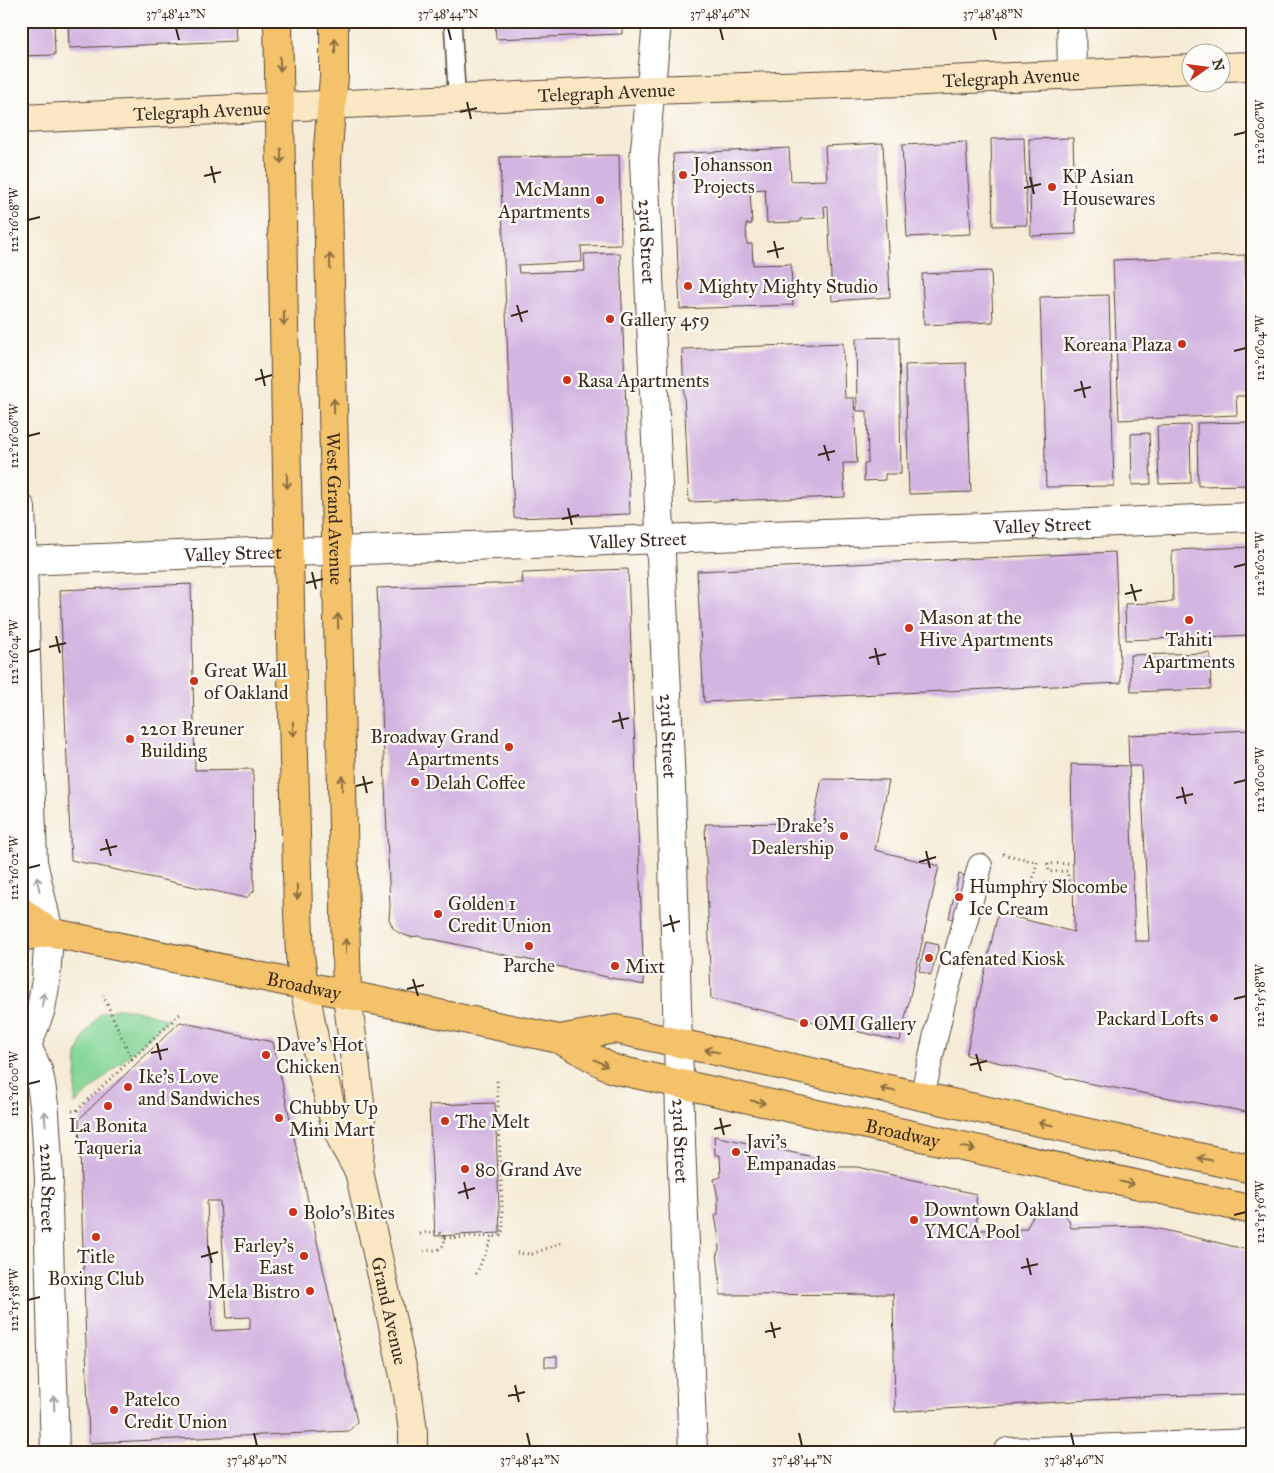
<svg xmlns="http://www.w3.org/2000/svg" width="1274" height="1473" font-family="'IM FELL Great Primer',serif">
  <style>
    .green { fill: #84d697; stroke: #60805a }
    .building { fill: #d3b5e1; fill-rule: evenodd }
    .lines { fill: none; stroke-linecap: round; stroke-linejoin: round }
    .service-casing { stroke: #57473a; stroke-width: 19 }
    .pedestrian-casing { stroke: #57473a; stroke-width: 26 }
    .minor-casing { stroke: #57473a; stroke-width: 30 }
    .secondary-casing { stroke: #57473a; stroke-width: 30 }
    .primary-casing { stroke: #57473a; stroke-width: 30 }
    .path { stroke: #57473a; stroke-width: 3; stroke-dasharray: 1 4; stroke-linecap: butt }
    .service { stroke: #fff; stroke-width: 16 }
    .pedestrian { stroke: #fff; stroke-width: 24 }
    .minor { stroke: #fff; stroke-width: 28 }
    .secondary { stroke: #fae7c3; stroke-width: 28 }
    .primary { stroke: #f3c26a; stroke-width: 28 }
    .oneway { stroke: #8e6e40 }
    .oneway2 { stroke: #a79f9a }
    .ticks { fill: none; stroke: #3b2a1e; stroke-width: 2 }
    .poi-dot { fill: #c8321e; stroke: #fdfcf7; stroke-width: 2 }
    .labels { text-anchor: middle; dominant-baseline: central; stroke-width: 4.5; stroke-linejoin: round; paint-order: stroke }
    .street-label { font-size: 19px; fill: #3b2a1e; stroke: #fdfcf7 }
    .poi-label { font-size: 19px; fill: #3b2a1e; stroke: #fdfcf7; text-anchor: start }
    .neatline { fill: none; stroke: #3b2a1e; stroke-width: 2 }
    .ticks-label { font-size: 12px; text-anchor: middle; fill: #3b2a1e }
  </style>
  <rect width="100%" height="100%" fill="#fdfcf7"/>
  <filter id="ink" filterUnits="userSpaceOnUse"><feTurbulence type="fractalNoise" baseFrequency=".02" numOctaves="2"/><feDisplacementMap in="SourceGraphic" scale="10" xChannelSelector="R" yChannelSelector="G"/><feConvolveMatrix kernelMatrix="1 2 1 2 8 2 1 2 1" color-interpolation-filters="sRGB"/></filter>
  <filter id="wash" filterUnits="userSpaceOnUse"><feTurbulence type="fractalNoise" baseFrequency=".0096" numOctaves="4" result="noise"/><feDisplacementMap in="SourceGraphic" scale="20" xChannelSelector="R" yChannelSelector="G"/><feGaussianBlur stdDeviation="1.12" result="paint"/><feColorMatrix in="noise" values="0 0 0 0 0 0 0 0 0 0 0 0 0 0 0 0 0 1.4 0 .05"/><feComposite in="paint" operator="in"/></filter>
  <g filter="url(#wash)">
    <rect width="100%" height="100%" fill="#f5ebd6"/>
    <path class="green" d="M120 1008 144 1012 168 1020 75 1104 77 1054 85 1034 101 1013Z"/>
    <g id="blocks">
      <path class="building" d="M21 21H54L55 55 21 56Z
        M68 21H235L236 41 69 48Z
        M495 21H622V34L496 39Z
        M695 21H791V24L695 27Z
        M1024 138 1027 225 993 226 991 139Z
        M1073 138 1076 234 1031 236 1029 139Z
        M966 142 971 234 907 237 902 145Z
        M883 143 890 297 832 301 828 206H824L825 218 800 219V222L767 223 765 189 750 190 752 224H746L747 244H752L753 265 791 264 793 305 680 309 673 154 789 148 791 181 827 180 825 146Z
        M619 155 621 245 581 246 582 262 518 265 519 273 585 271 584 254 620 253 630 514 514 518 500 157Z
        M1245 255 1250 396H1236L1237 415 1119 420 1113 260Z
        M991 271 993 322 924 325 922 274Z
        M1109 295 1114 486 1046 487 1040 297Z
        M899 337 901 474H885V480L864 481V463H868L867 411H857L856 338Z
        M843 343 845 398H854L857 463H843L845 497 689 502 682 349Z
        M966 363 971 492 909 494 905 365Z
        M1253 422V485L1198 486 1197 423Z
        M1190 425 1191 483 1159 484 1157 426Z
        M1149 433 1151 484 1132 485 1131 434Z
        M1253 547V635L1126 640 1125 604 1173 602 1172 550Z
        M1115 552 1121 683 704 702 697 571Z
        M628 569 644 985 418 936 410 937 399 933 393 928 389 919 390 906 377 588 523 583 522 573Z
        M191 584 195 770 253 769 254 891 246 898 71 860 60 590Z
        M1210 653 1211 689 1131 692 1130 655Z
        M1253 730V1113L1087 1083 966 1055 998 913 1074 932 1071 764 1129 766 1135 941H1149L1141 766H1129L1128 735Z
        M822 779 889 780 875 850 939 866 900 1041 711 999 705 824 813 823Z
        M959 874 969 877 960 920 949 918Z
        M926 942 939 945 931 975 919 971Z
        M180 1022 273 1042 357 1422 349 1431 89 1443 79 1119ZM207 1201H220L227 1318 250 1317V1329L212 1331Z
        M495 1103 500 1233 435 1236 429 1105Z
        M714 1136 832 1161 833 1167H857L976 1194 977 1230 1026 1229 1033 1216 1041 1211H1050L1063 1213 1069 1220 1071 1228 1139 1226 1164 1230 1253 1251V1394L1155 1396 895 1412 893 1294 720 1295 719 1270 717 1253 719 1250 718 1233 715 1216 718 1214V1198L714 1179 721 1177 720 1155H715Z
        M557 1356V1367H545V1357Z
        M21 1375H23L24 1422 21 1425Z"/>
    </g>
  </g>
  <g filter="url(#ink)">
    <use href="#blocks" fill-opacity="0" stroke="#57473a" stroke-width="1"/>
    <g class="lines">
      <g class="service-casing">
        <path id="service" d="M453 28 457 99"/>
      </g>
      <g class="pedestrian-casing">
        <path id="pedestrian" d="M922 1097 943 1003 980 866"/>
      </g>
      <g class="minor-casing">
        <g id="minor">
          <path id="s1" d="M655 21 656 33 644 160 671 787 680 1116 693 1452"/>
          <path d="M1071 21 1072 74"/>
          <path d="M21 508 33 862 49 932 46 980 41 1009 27 1046 21 1056"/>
          <path id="s2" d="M23 561 255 552 337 551 1253 517"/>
          <path id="s3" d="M27 1046 38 1070 41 1084 45 1112 49 1179 48 1208 55 1452"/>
          <path d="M1008 1452 1253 1443"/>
        </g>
      </g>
      <g class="secondary-casing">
        <g id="secondary">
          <path d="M1222 67 1253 66"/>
          <path id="s4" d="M21 119 649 90 904 82 1192 69"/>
          <path d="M304 985 314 1038 334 1120 344 1145 358 1170"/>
          <path id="s5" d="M347 995 361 1111 359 1171 408 1394 413 1432V1452"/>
        </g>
      </g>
      <g class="primary-casing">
        <g id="primary">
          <path d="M278 21 288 523 298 912 300 955 304 985"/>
          <path id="s6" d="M334 21V77L327 160 347 995"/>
          <path d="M21 911 49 932"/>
          <path id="s7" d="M21 937 49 932 559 1039 613 1069 1253 1210"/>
          <path d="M559 1039 615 1029 1253 1169"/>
        </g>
      </g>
      <path class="path" d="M1003 854 1037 862 1032 884 1069 881 1067 871 1049 872 1048 864 1073 863
        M103 995 132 1060
        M72 1111H76L181 1013
        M420 1234C430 1232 439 1229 445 1238 443 1253 435 1249 424 1251
        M445 1238 500 1236 503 1230 497 1077
        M517 1253 532 1254 561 1243
        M476 1274 493 1236"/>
      <use href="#service" class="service"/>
      <use href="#pedestrian" class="pedestrian"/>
      <use href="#minor" class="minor"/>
      <use href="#secondary" class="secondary"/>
      <use href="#primary" class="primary"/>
    </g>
    <defs><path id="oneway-shaft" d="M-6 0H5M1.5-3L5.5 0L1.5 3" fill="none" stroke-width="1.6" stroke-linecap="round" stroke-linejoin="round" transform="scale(1.25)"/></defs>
    <g class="oneway">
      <use href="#oneway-shaft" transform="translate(335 46) rotate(-90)"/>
      <use href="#oneway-shaft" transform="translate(280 64) rotate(89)"/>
      <use href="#oneway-shaft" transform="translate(281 156) rotate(89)"/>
      <use href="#oneway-shaft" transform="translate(330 261) rotate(-92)"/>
      <use href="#oneway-shaft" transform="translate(284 318) rotate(89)"/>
      <use href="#oneway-shaft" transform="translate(334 406) rotate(-91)"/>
      <use href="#oneway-shaft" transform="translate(287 481) rotate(89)"/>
      <use href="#oneway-shaft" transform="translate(338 621) rotate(-91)"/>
      <use href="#oneway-shaft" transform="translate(293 729) rotate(89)"/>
      <use href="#oneway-shaft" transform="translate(342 783) rotate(-91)"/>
      <use href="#oneway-shaft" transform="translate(297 892) rotate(89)"/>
      <use href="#oneway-shaft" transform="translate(346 946) rotate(-91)"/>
      <use href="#oneway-shaft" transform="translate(712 1051) rotate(-168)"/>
      <use href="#oneway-shaft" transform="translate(601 1063) rotate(28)"/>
      <use href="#oneway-shaft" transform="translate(888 1090) rotate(-168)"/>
      <use href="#oneway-shaft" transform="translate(758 1102) rotate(12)"/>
      <use href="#oneway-shaft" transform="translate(1046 1124) rotate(-168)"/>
      <use href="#oneway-shaft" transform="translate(968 1148) rotate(12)"/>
      <use href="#oneway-shaft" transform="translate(1205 1159) rotate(-168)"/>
      <use href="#oneway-shaft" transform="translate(1127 1183) rotate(12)"/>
    </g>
    <g class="oneway2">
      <use href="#oneway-shaft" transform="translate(38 884) rotate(-102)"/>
      <use href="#oneway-shaft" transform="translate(43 1000) rotate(-79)"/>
      <use href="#oneway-shaft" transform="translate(45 1118) rotate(-94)"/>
      <use href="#oneway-shaft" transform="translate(54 1403) rotate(-92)"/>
    </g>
  </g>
  <path class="ticks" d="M176 28 179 40M448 28 451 40M720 28 723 40M993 28 996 40M467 102 471 119M460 112 477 108M1234 135 1246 132M211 166 215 183M204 176 221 172M1030 177 1034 194M1024 188 1041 184M28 220 40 217M774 241 778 258M767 252 784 248M517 305 522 322M511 316 528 311M1234 351 1246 348M261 369 265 386M255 380 272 375M1081 381 1085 398M1074 391 1091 387M28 436 40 433M824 445 829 461M818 455 835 451M568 508 572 525M562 519 579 515M1234 567 1246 564M312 572 316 589M306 583 323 579M1131 584 1136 601M1125 594 1142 590M56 636 60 653M49 647 66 643M875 648 879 665M28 652 40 649M869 658 886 654M619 712 623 729M612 722 629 718M363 776 367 793M1234 783 1246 780M356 786 373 782M1182 787 1186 804M1176 798 1193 794M106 839 111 856M100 850 117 846M926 851 930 868M919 862 936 857M28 868 40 865M670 915 674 932M663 926 680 921M413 979 418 996M407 989 424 985M1234 999 1246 996M157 1043 161 1060M151 1053 168 1049M976 1054 981 1071M970 1065 987 1061M28 1084 40 1081M720 1118 724 1135M714 1129 731 1125M464 1182 468 1199M458 1193 475 1188M1234 1215 1246 1212M208 1246 212 1263M201 1257 218 1252M1027 1258 1031 1275M1021 1268 1038 1264M28 1300 40 1297M771 1322 775 1338M765 1332 781 1328M515 1385 519 1402M508 1396 525 1392M254 1433 257 1446M527 1433 530 1446M799 1433 802 1446M1071 1433 1074 1446"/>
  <g class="poi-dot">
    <circle cx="683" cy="175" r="5"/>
    <circle cx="1052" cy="187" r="5"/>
    <circle cx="600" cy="200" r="5"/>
    <circle cx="688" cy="286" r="5"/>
    <circle cx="610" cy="319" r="5"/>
    <circle cx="1182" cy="344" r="5"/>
    <circle cx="567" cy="380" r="5"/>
    <circle cx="1189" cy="620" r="5"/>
    <circle cx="909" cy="628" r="5"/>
    <circle cx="194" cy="681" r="5"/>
    <circle cx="130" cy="739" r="5"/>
    <circle cx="509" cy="747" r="5"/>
    <circle cx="415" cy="782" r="5"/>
    <circle cx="844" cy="836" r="5"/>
    <circle cx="959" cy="897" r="5"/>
    <circle cx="438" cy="914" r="5"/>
    <circle cx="529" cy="946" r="5"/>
    <circle cx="929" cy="958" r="5"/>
    <circle cx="615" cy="966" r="5"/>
    <circle cx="1214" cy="1018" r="5"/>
    <circle cx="804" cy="1023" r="5"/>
    <circle cx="266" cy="1055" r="5"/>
    <circle cx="128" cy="1087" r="5"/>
    <circle cx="108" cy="1106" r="5"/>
    <circle cx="279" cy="1118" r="5"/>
    <circle cx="445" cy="1121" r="5"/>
    <circle cx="736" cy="1152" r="5"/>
    <circle cx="465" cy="1169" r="5"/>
    <circle cx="293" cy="1212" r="5"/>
    <circle cx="914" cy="1220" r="5"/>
    <circle cx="96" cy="1237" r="5"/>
    <circle cx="304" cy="1256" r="5"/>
    <circle cx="310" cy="1291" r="5"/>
    <circle cx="114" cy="1410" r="5"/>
  </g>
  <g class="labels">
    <g class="street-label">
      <text stroke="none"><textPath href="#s4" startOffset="991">Telegraph Avenue</textPath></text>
      <text stroke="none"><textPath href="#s4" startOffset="586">Telegraph Avenue</textPath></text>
      <text stroke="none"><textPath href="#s4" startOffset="181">Telegraph Avenue</textPath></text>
      <text stroke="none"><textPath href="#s1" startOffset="221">23rd Street</textPath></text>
      <text stroke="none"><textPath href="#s6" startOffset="488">West Grand Avenue</textPath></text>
      <text stroke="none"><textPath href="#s2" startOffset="1020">Valley Street</textPath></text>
      <text stroke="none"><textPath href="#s2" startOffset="615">Valley Street</textPath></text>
      <text stroke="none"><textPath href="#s2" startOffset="210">Valley Street</textPath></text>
      <text stroke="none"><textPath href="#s1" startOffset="716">23rd Street</textPath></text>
      <text stroke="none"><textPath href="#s7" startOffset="289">Broadway</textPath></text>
      <text stroke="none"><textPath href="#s7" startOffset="908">Broadway</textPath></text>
      <text stroke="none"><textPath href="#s1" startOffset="1121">23rd Street</textPath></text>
      <text stroke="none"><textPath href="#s3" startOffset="145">22nd Street</textPath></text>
      <text stroke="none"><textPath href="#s5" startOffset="320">Grand Avenue</textPath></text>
    </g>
    <g class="poi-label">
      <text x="693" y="164">Johansson<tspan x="693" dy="22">Projects</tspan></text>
      <text x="1062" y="176">KP Asian<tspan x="1062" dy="22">Housewares</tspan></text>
      <text x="590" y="189" text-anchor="end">McMann<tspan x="590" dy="22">Apartments</tspan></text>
      <text x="698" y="286">Mighty Mighty Studio</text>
      <text x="620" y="319">Gallery 459</text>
      <text x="1172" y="344" text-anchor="end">Koreana Plaza</text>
      <text x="577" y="380">Rasa Apartments</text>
      <text x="919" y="617">Mason at the<tspan x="919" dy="22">Hive Apartments</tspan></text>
      <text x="1189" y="639" text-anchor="middle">Tahiti<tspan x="1189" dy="22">Apartments</tspan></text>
      <text x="204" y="670">Great Wall<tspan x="204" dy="22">of Oakland</tspan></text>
      <text x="140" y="728">2201 Breuner<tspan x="140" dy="22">Building</tspan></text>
      <text x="499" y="736" text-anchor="end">Broadway Grand<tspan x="499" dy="22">Apartments</tspan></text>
      <text x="425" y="782">Delah Coffee</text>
      <text x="834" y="825" text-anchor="end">Drake's<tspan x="834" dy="22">Dealership</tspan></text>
      <text x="969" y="886">Humphry Slocombe<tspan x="969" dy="22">Ice Cream</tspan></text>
      <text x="448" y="903">Golden 1<tspan x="448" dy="22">Credit Union</tspan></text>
      <text x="939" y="958">Cafenated Kiosk</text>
      <text x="529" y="965" text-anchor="middle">Parche</text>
      <text x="625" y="966">Mixt</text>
      <text x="1204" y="1018" text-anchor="end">Packard Lofts</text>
      <text x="814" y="1023">OMI Gallery</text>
      <text x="276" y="1044">Dave's Hot<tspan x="276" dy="22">Chicken</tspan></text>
      <text x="138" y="1076">Ike's Love<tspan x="138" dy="22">and Sandwiches</tspan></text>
      <text x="289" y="1107">Chubby Up<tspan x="289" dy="22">Mini Mart</tspan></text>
      <text x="455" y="1121">The Melt</text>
      <text x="108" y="1125" text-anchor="middle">La Bonita<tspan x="108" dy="22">Taqueria</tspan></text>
      <text x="746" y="1141">Javi's<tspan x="746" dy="22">Empanadas</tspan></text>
      <text x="475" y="1169">80 Grand Ave</text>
      <text x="924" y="1209">Downtown Oakland<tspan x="924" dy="22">YMCA Pool</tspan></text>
      <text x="303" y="1212">Bolo's Bites</text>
      <text x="294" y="1245" text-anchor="end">Farley's<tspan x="294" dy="22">East</tspan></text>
      <text x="96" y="1256" text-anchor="middle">Title<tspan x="96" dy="22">Boxing Club</tspan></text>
      <text x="300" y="1291" text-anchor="end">Mela Bistro</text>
      <text x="124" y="1399">Patelco<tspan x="124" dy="22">Credit Union</tspan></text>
    </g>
  </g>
  <rect width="1274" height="1473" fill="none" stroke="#fdfcf7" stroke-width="55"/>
  <g transform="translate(1206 68) rotate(76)"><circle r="24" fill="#fdfcf7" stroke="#afa8a0"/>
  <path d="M0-4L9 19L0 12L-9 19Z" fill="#c8321e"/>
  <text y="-8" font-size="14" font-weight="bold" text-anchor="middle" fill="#3b2a1e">N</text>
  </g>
  <rect x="28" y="28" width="1218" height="1418" class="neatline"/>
  <g class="ticks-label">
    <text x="176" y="18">37°48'42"N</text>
    <text x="448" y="18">37°48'44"N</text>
    <text x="720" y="18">37°48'46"N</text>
    <text x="993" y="18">37°48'48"N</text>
    <text transform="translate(1260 132) rotate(-90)" y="4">122°16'06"W</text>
    <text transform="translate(14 220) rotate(-90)" y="4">122°16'08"W</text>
    <text transform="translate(1260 348) rotate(-90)" y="4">122°16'04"W</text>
    <text transform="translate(14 436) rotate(-90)" y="4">122°16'06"W</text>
    <text transform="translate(1260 564) rotate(-90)" y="4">122°16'02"W</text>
    <text transform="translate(14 652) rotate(-90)" y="4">122°16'04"W</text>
    <text transform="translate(1260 780) rotate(-90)" y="4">122°16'00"W</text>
    <text transform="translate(14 868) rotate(-90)" y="4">122°16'02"W</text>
    <text transform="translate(1260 996) rotate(-90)" y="4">122°15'58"W</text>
    <text transform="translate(14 1084) rotate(-90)" y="4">122°16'00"W</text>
    <text transform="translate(1260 1212) rotate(-90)" y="4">122°15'56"W</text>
    <text transform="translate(14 1300) rotate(-90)" y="4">122°15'58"W</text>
    <text x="257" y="1464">37°48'40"N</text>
    <text x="530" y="1464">37°48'42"N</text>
    <text x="802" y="1464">37°48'44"N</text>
    <text x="1074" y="1464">37°48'46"N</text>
  </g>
</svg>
